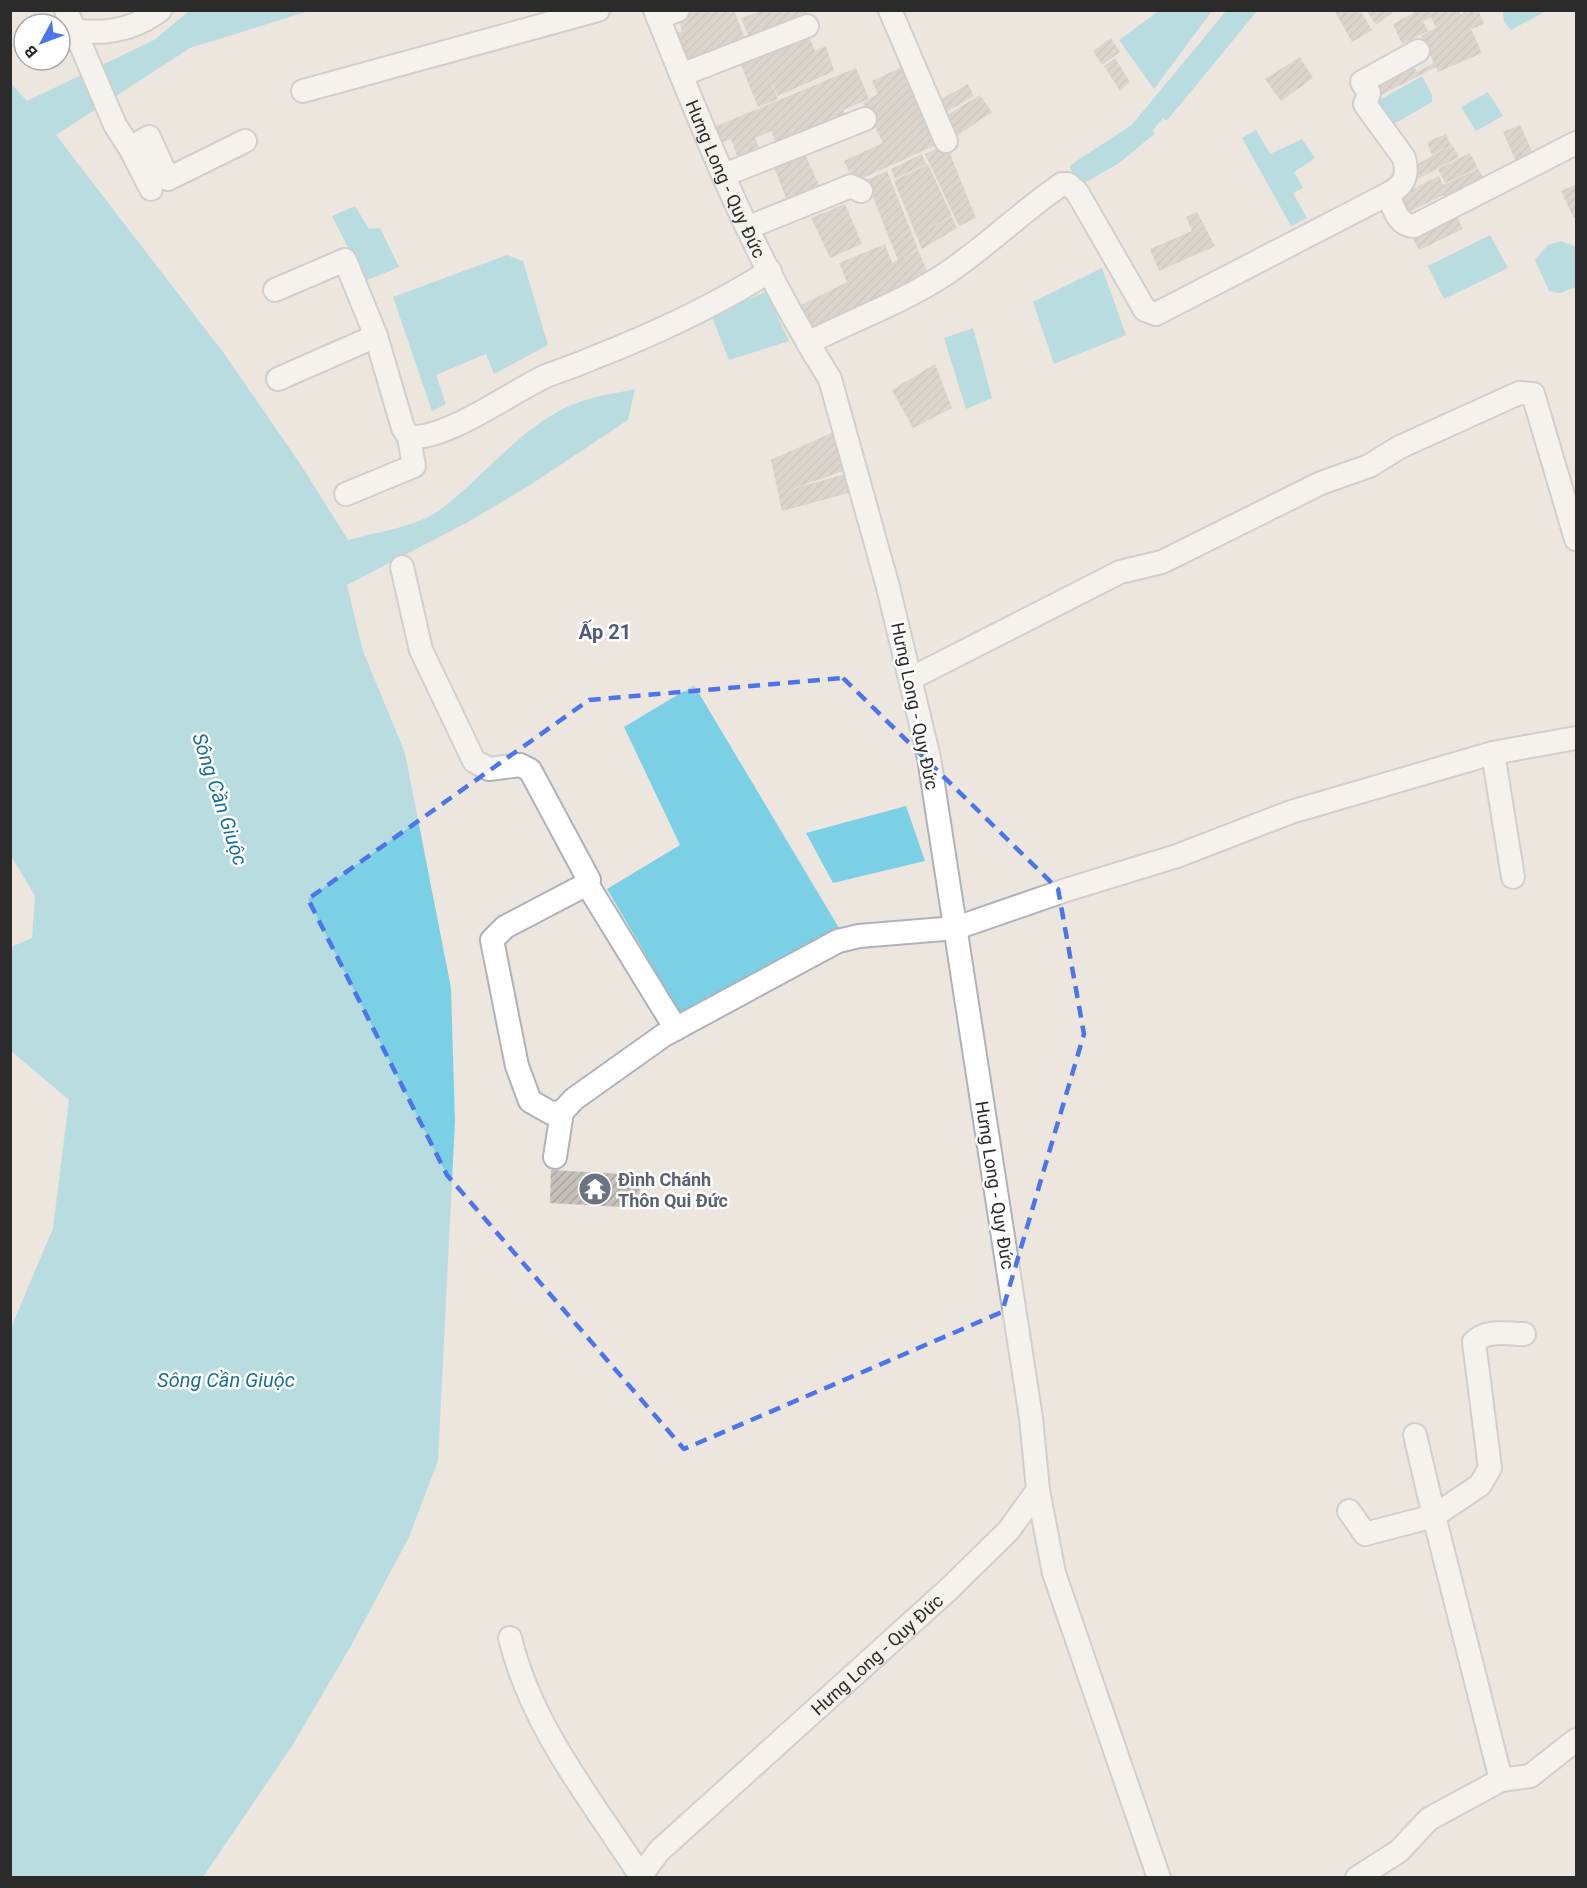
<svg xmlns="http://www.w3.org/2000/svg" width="1587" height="1888" font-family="Roboto,sans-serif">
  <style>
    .water { fill: #7bd0e5 }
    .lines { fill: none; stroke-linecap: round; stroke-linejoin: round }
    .stream { stroke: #7bd0e5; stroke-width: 6 }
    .building { fill: url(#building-hatch) }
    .minor-casing { stroke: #afb2bb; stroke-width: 26 }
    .minor { stroke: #fff; stroke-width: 22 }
    .marked { fill: none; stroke: #4d75eb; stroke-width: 4.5; stroke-dasharray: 12 8; stroke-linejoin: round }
    .labels { text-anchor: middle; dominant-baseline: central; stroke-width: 5; stroke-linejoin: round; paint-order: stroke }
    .street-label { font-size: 18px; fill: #2b2b2b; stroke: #fff }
    .worship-label { font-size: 18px; font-weight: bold; fill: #5b616d; stroke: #fff; text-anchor: start }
    .neighbourhood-label { font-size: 20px; font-weight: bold; fill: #4f5979; stroke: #fff }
    .water-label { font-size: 20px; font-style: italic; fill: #197092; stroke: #fff }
  </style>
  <defs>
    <pattern id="building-hatch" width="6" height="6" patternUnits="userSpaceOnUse" patternTransform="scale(1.5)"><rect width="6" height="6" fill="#c5c0ba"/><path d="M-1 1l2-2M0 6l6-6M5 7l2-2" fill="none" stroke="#a9a5a0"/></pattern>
  </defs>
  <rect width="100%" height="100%" fill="#ece6df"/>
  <path class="water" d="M1160 10 1212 11 1154 89 1119 40Z
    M189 11H309L190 48 56 135 223 352 299 462 348 540C377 532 416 527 440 510 487 475 524 421 582 401 599 395 618 393 635 389L628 420 527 487 468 522 347 585 363 651 405 753 451 988 455 1121 438 1461 408 1539 352 1644 292 1746 203 1877H11V1328L53 1228 69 1100 11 1051V947L32 938 35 896 10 854V82L27 101 154 40Z
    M1231 11H1254L1147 137 1117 161 1080 182 1073 167 1134 127Z
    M1503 11V10L1546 11 1511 30 1504 22Z
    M1422 76 1432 95V102L1394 124 1376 102Z
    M1488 92 1503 116 1476 131 1461 107Z
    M1256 130 1270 154 1302 139 1315 158 1294 172 1303 188 1293 193 1307 218 1291 226 1242 138Z
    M355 206 369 229 380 228 399 267 365 281 332 216Z
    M1490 235 1508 268 1444 299 1428 266Z
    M1561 241 1576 247V287L1560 293 1549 291 1535 260 1548 245Z
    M507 255 523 261 548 345 494 374 486 354 436 375 446 404 432 411 393 297Z
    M1102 268 1126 335 1054 364 1033 302Z
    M766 292 789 341 729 360 711 315Z
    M973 328 992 398 966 409 944 338Z
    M694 685 839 928 680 1013 607 889 680 845 624 727Z
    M906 806 925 861 833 883 806 833Z"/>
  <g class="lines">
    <path class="stream" d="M1166 117 1254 10
      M1151 133 1117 161 1080 182 1073 167 1134 127 1231 10"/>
  </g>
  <path class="building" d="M697 10H734L747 43 690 65 677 33 682 31 678 17Z
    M765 10H806L809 20 750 41 741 18Z
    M1334 10H1360L1372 30 1352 42Z
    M1366 10H1396L1376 25Z
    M1419 10H1459L1461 15 1464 13 1463 10H1478L1484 24 1471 29 1482 53 1438 72 1436 67 1379 96 1372 83 1411 61 1417 72 1434 63 1421 36 1436 28 1431 17 1423 21 1428 31 1402 44 1393 24Z
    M808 34 815 51 826 46 834 71 778 96 767 73 778 99 758 107 739 60Z
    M1111 38 1120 52 1102 65 1093 51Z
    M1300 57 1313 78 1281 101 1265 79Z
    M1115 58 1130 82 1120 91 1104 66Z
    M910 63 945 141 854 182 844 161 883 143 863 103 869 99 843 110 849 121 780 150 771 131 755 138 760 150 738 159 731 139 721 143 714 127 856 68 869 99 878 94 872 81Z
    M968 84 974 96 946 112 940 100Z
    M980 95 992 112 949 141 939 120Z
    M1520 125 1535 158 1518 166 1503 132Z
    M1446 134 1451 145 1432 155 1427 142Z
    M946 144 976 218 959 226 925 154Z
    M1452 145 1459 157 1412 182V167Z
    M1470 153 1478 168 1445 183 1438 169Z
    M805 154 820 187 787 201 774 167Z
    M922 154 926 164 895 179 891 169Z
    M928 164 952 216 925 230 952 217 957 228 922 249 894 181Z
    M1478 169 1488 185 1447 204 1443 195 1405 214 1397 197 1439 176 1443 185Z
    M887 171 918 249 901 258 918 250 929 276 815 331 801 305 847 282 839 263 885 244 892 263 898 260 866 180Z
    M1575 185 1576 217 1574 218 1561 191Z
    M845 204 862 244 830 258 811 218Z
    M1454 210 1463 229 1419 250 1410 233Z
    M1197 212 1215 246 1159 271 1150 249 1192 231 1186 217Z
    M935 364 952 408 913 428 892 390Z
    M836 431 846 470 789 490 849 473 852 492 782 511 771 460Z
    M551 1170 640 1175 639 1208 550 1203Z"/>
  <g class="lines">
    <g class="minor-casing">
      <g id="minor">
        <path d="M66 10 115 125 130 148 149 137 168 179 245 141"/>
        <path id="s1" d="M655 10C702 127 749 247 815 354"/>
        <path d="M890 10 946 141"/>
        <path d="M658 18 678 10"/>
        <path d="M73 30C104 35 134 30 160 10"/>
        <path d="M681 75 807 26"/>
        <path d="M303 91 598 10"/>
        <path d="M130 148 151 189"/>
        <path d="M724 175 865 119"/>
        <path d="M1388 194C1404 186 1409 176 1404 158L1365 104 1369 93 1362 82 1418 51"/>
        <path d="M749 227 851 186 861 191"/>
        <path d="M275 290 345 260 376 336 403 428 409 437C447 440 511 392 546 376 561 370 578 365 593 358 652 335 716 305 770 271"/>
        <path d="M808 343C852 320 903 302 944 275 985 248 1021 212 1062 184H1068L1077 192 1145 310 1156 314 1388 194C1394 208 1397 225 1414 226L1576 143"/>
        <path d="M278 379 376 336"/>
        <path d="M346 494 414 466 409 437"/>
        <path d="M402 567 421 650 474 761 489 769 520 765 530 770 589 880 587 884 505 927 492 940 517 1066 530 1101 551 1113 562 1112"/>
        <path d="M910 679 1120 572 1162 562 1321 483 1369 466 1400 447 1519 393 1533 394 1576 539"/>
        <path d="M1493 753 1513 877"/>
        <path d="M587 884 676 1029"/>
        <path d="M555 1157 562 1112 574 1099 664 1035 838 941 859 936 956 928 1066 890 1177 856 1291 812 1493 753 1576 738"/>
        <path d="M1038 1490 1054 1573 1159 1878"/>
        <path d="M1349 1511 1365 1534 1434 1516 1415 1435"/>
        <path d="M510 1638C532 1728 591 1799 640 1875"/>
        <path d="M1501 1780 1434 1516 1480 1485 1490 1468 1474 1342C1488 1329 1506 1334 1524 1334"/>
        <path id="s2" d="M639 1878 659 1851 950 1588 1009 1530 1038 1490 1031 1418 929 758 888 587 830 379 808 343 817 358"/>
        <path d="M1357 1878 1399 1851 1429 1819 1501 1780 1530 1776 1576 1740"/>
      </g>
    </g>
    <use href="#minor" class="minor"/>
  </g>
  <path d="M0 0H1587V1888H0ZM843 678 1058 889 1084 1034 1002 1312 684 1449 447 1175 308 899 589 700Z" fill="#ece6df" fill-opacity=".55" fill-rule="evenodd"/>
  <path class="marked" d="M843 678 1058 889 1084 1034 1002 1312 684 1449 447 1175 308 899 589 700Z"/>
  <defs>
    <g id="temple-disc" transform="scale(1.725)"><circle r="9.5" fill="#6b7280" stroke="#fff"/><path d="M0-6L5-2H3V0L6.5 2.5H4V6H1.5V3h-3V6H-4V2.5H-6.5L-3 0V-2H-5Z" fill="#fff"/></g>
  </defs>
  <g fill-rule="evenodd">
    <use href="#temple-disc" x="595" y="1189"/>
  </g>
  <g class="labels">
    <g class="street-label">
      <text stroke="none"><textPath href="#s1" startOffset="183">Hưng Long - Quy Đức</textPath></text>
      <text transform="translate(915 706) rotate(78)">Hưng Long - Quy Đức</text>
      <text transform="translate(995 1185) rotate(81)">Hưng Long - Quy Đức</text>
      <text stroke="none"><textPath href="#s2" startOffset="327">Hưng Long - Quy Đức</textPath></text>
    </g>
    <g class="worship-label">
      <text x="618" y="1179">Đình Chánh<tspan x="618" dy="21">Thôn Qui Đức</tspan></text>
    </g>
    <g class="neighbourhood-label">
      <text x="605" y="632">Ấp 21</text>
    </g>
    <g class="water-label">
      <text transform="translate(220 799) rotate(72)">Sông Cần Giuộc</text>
      <text x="226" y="1380">Sông Cần Giuộc</text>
    </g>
  </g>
  <rect width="1587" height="1888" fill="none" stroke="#2b2b2b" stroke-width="24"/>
  <g transform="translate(42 42) rotate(229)"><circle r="28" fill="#ffffff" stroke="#aaaaaa" stroke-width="1.5"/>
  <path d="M0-4.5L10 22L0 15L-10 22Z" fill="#4d75eb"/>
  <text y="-9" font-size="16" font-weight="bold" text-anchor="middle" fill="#2b2b2b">B</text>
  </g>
</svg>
